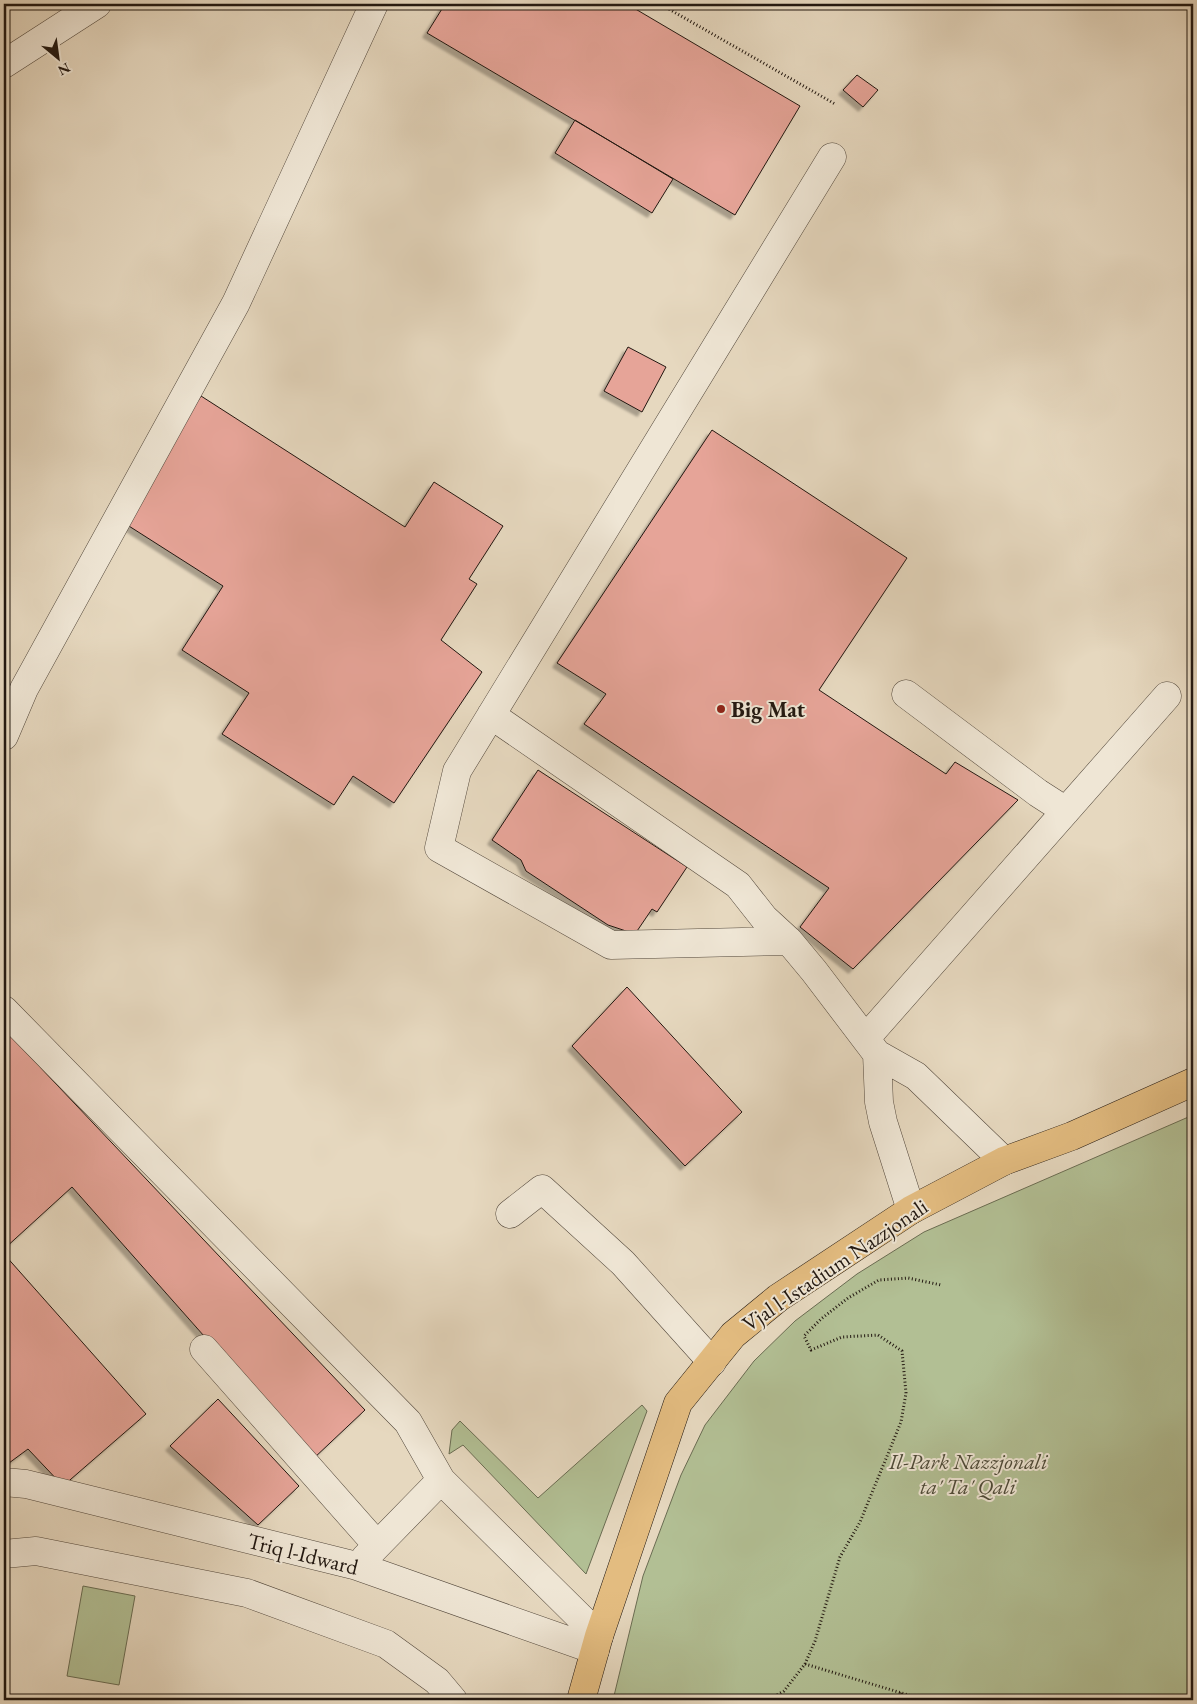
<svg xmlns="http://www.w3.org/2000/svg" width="1197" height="1704" font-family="'EB Garamond',serif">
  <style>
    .green { fill: #b2bf94; stroke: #6a6c52 }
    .building { fill: #e6a498; stroke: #221811; filter: url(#shadow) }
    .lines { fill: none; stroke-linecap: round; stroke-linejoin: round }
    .minor-casing { stroke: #53483c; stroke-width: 29 }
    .major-casing { stroke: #221811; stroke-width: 29 }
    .path { stroke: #221811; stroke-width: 3; stroke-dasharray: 1 2.5; stroke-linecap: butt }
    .minor { stroke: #efe6d5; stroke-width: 28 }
    .major { stroke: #e3bc80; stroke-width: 28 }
    .poi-dot { fill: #8f2418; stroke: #efe6d5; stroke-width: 2 }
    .labels { text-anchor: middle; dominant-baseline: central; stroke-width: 4; stroke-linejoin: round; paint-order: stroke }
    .poi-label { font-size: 22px; font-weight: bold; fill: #221811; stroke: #efe6d5; text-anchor: start }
    .street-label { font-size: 22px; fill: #221811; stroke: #efe6d5 }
    .park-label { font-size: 22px; font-style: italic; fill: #4d4a38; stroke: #efe6d5 }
  </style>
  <defs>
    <filter id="shadow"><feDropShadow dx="-4.5" dy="4.5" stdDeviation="1" flood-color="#0004"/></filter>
  </defs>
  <rect width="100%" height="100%" fill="#e6d8bf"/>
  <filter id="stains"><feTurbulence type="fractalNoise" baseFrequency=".004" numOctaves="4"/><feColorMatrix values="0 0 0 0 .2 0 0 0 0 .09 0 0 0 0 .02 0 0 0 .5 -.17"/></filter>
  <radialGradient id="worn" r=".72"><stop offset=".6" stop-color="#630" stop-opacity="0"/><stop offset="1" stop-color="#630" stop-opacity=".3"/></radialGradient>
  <path class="green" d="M1193 1115V1700H613L643 1576 681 1475 705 1425 754 1361 795 1321 857 1274 924 1232Z
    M642 1405 647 1411 586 1574 463 1445 449 1454 452 1430 460 1421 538 1498Z
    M83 1586 135 1596 119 1685 67 1676Z"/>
  <path class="building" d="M445 4H627L800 106 735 215 427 33Z
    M857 75 878 90 863 107 843 90Z
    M575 120 673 179 652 213 555 153Z
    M628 347 666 367 642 412 604 391Z
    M201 396 405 527 434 482 503 526 469 579 477 584 441 640 482 672 394 803 353 776 334 805 222 734 249 693 182 650 223 586 121 521Z
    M712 430 907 558 819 690 946 774 955 762 1018 800 853 969 800 927 829 888 584 724 606 694 557 663Z
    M538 770 687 867 657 912 652 909 635 934 608 925 526 871 521 860 492 840Z
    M627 987 742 1112 685 1166 572 1046Z
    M4 1029 365 1410 313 1459 72 1187 4 1249Z
    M4 1254 146 1414 63 1486 28 1449 9 1463 4 1456Z
    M218 1399 299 1486 258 1525 170 1446Z"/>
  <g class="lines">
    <g class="minor-casing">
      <path id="minor" d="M4 64 97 4
        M832 157 457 771 439 848 611 945 789 941 814 971 877 1054 916 1076 1004 1161
        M906 694 1038 793 1066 811
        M491 715 738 885 764 918 789 941
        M4 736 24 689 236 303 374 4
        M4 1010 408 1422 441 1480 599 1636
        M866 1038 1167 696
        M877 1054 879 1102 883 1122 911 1210
        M510 1214 542 1189 623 1263 712 1362
        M204 1349 377 1545
        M4 1482 26 1484 357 1566 595 1650
        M4 1554 36 1551 247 1593 386 1644 437 1681 453 1700
        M365 1558 441 1480"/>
    </g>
    <g class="major-casing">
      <path id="major" d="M581 1700 599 1636 678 1403 733 1335 778 1298 911 1210 1004 1161 1072 1136 1193 1082"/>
    </g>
    <path class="path" d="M660 4 835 104
      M805 1664 925 1700
      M768 1700 784 1691 805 1664 815 1641 840 1557 860 1522 901 1422 906 1393 902 1351 878 1335 842 1337 811 1350 804 1336 821 1319 848 1298 879 1280 908 1278 941 1285
      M898 1700 901 1692"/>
    <use href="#minor" class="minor"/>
    <use href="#major" class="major"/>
  </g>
  <circle class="poi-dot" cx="721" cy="709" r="5"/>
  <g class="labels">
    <g class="poi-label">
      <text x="731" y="709">Big Mat</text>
    </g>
    <g class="street-label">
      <text transform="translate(835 1265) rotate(-34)">Vjal l-Istadium Nazzjonali</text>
      <text transform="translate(303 1554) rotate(14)">Triq l-Idward</text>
    </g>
    <g class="park-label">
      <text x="968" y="1461">Il-Park Nazzjonali<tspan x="968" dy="25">ta' Ta' Qali</tspan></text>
    </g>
  </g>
  <rect width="1197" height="1704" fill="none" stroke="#e6d8bf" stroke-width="20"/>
  <rect x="5" y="5" width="1187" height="1694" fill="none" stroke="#221811" stroke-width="2.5"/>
  <rect x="10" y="10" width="1177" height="1684" fill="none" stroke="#221811"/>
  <g transform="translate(58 58) rotate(151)" stroke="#efe6d5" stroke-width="4" paint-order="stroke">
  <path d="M0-4L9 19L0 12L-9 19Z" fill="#221811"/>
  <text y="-8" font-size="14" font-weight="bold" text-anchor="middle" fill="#221811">N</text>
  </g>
  <rect width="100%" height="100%" filter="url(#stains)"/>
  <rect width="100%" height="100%" fill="url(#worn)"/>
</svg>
